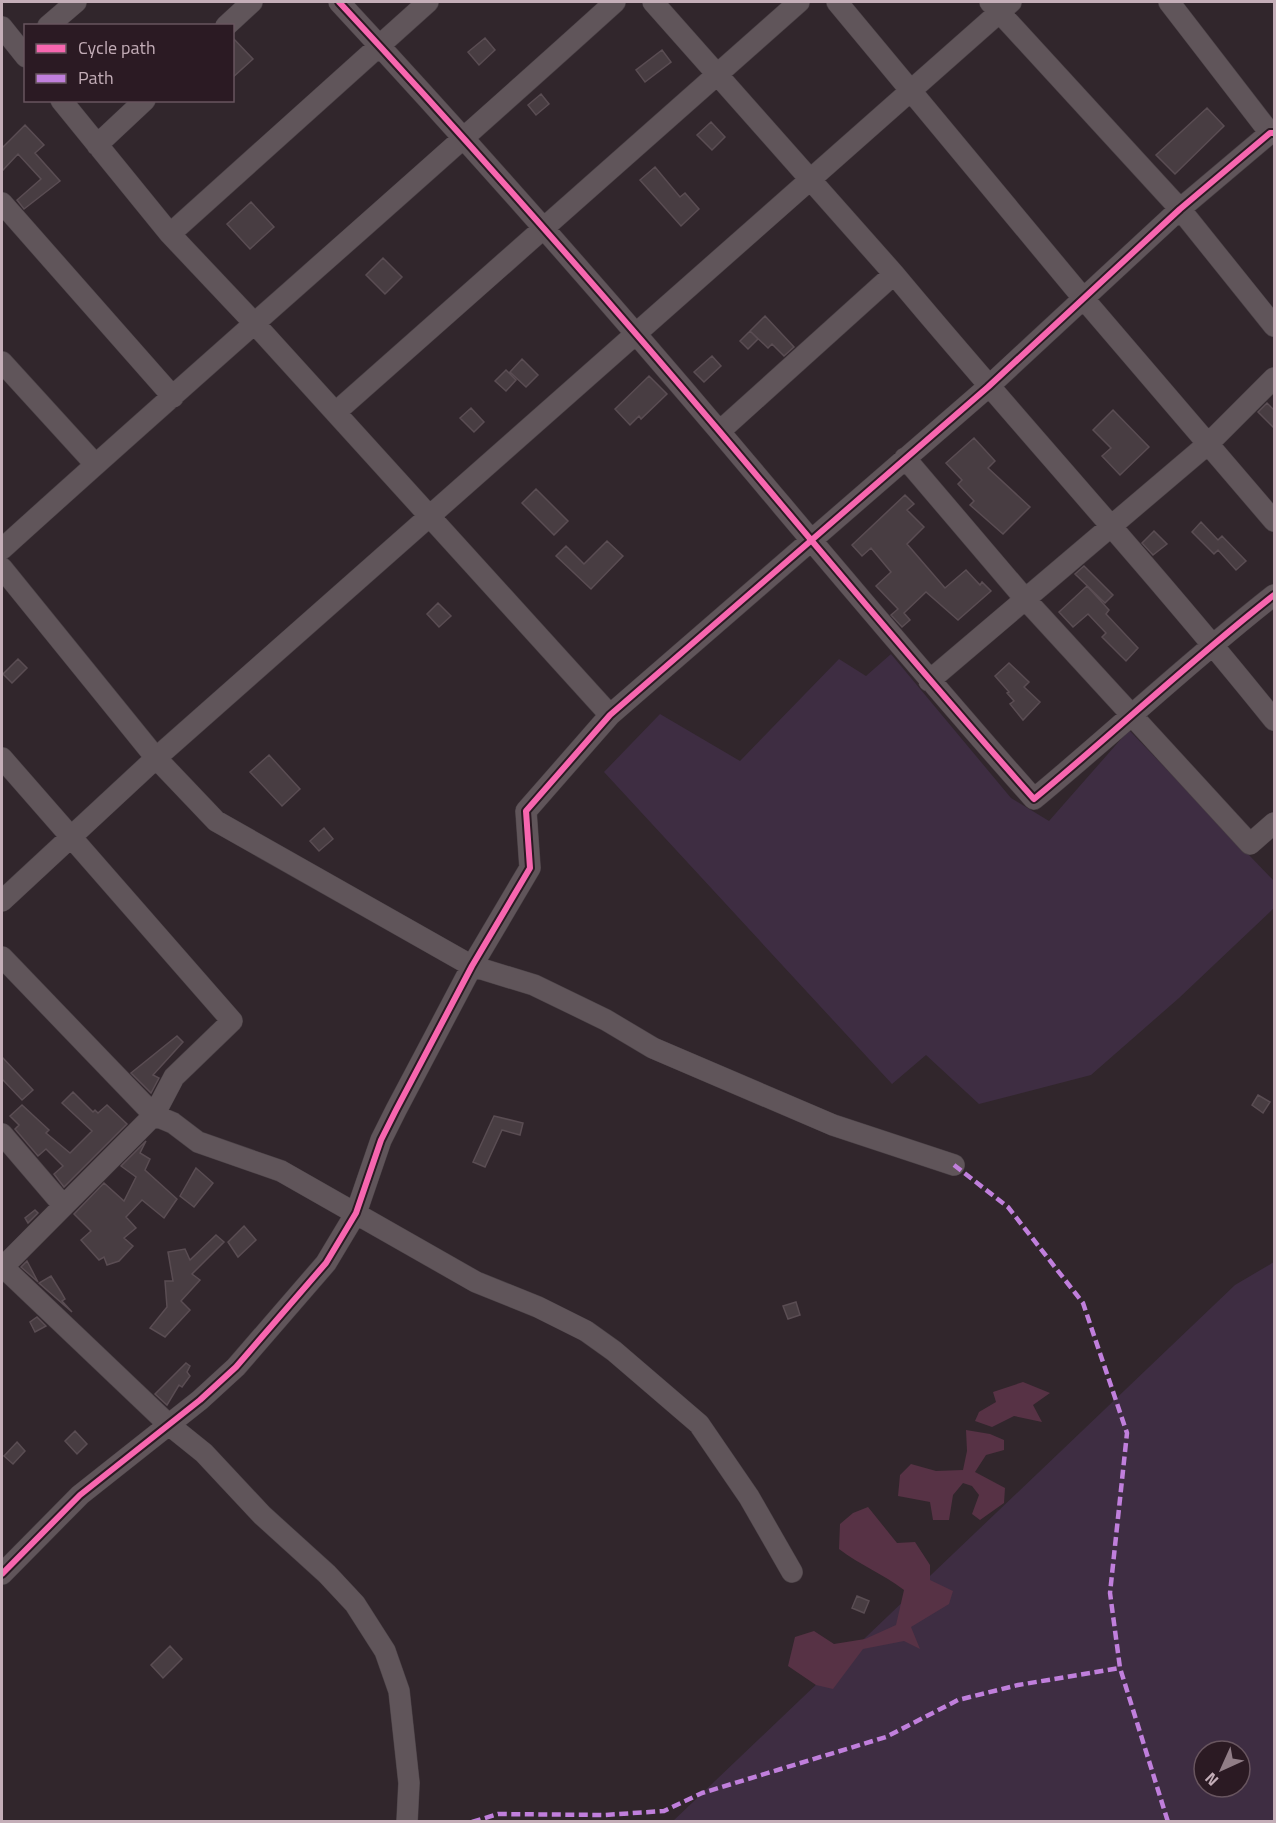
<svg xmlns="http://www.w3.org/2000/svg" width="1276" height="1823" font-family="'Titillium Web',sans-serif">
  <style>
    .green { fill: #3e2d42; fill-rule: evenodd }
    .water { fill: #573245 }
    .building { fill: #483d42; stroke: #5a4d53; stroke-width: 1.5 }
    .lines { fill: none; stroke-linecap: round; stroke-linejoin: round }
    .minor-casing { stroke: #4a4146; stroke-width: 22 }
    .minor { stroke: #60555a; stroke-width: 21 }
    .quiet { stroke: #c07fdc; stroke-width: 4.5; stroke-dasharray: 9 4.5; stroke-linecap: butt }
    .cycleway-casing { stroke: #2b1a23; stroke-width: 10 }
    .cycleway { stroke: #f766af; stroke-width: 6 }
  </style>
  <rect width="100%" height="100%" fill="#31262c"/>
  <path class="green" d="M891 654 1011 798 1049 821 1129 730 1274 881V908L1179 998 1091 1075 979 1104 926 1055 892 1084 604 772 660 714 740 761 839 659 866 676Z
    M1274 1262V1821L672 1822 1235 1285ZM1204 1751H1240V1787H1204Z"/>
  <path class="water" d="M1023 1382 1050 1393 1033 1405 1042 1422 1014 1416 992 1427 975 1421 979 1412 996 1402 993 1392Z
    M966 1430 990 1434 1004 1440V1450L986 1455 975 1472 1005 1488 1004 1503 980 1520 972 1514 979 1495 972 1486 963 1483 953 1495 949 1520H933L930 1502 898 1496 900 1475 911 1464 936 1471 963 1470 967 1451Z
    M868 1507 897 1543 915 1542 930 1565V1580L953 1591 949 1604 911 1627 920 1649 904 1641 863 1649 833 1689 816 1685 788 1666 795 1637 814 1631 834 1644 865 1639 896 1625 904 1590C883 1574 860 1565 839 1549L840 1524 853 1513Z"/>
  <path class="building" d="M232 37 253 59 232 78Z
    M485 38 495 50 479 65 468 52Z
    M662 50 671 62 645 82 636 70Z
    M541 94 549 104 536 115 528 105Z
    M1207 108 1224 126 1175 174 1156 155Z
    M711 122 725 137 712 150 697 135Z
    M25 125 44 145 35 153 60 181 24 209 17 200 41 179 18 154 2 171V148Z
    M655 167 680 197 685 193 699 209 681 226 640 180Z
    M251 202 274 227 250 249 227 224Z
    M383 258 402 277 385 294 366 275Z
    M765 316 794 347 784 356 772 344 768 348 750 331Z
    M750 331 758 339 748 349 740 341Z
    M712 356 721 366 704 382 694 372Z
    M522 359 538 375 526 387 510 372Z
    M506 370 516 380 506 391 495 381Z
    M649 376 667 394 641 419 639 416 630 425 615 409Z
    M1267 403 1275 411V429L1258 412Z
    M471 408 484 422 474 432 460 418Z
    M1113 410 1149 447 1120 475 1102 456 1111 448 1093 430Z
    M974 438 995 461 988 468 1030 507 1003 534 970 505 974 501 958 484 962 480 946 463Z
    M536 489 568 521 554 535 522 503Z
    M905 495 914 504 907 510 924 527 907 544 945 588 966 570 980 585 982 582 991 591 958 620 926 592 904 613 910 620 902 627 891 615 898 609 876 586 891 572 871 548 862 556 852 545Z
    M1201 522 1218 540 1222 536 1246 561 1236 570 1218 550 1214 554 1192 532Z
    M1154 531 1167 544 1153 555 1142 543Z
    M607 541 623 556 591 589 556 556 566 546 584 564Z
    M1084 566 1113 595 1105 603 1075 574Z
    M1087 586 1109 610 1106 614 1138 648 1126 661 1102 637 1106 633 1088 614 1073 627 1059 612Z
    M438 603 451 616 439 627 427 614Z
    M18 659 27 668 12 683 3 674Z
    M1009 663 1029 682 1024 687 1040 702 1023 720 1010 704 1014 701 1007 693 1009 692 995 676Z
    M269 755 300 789 282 806 250 772Z
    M324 828 333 839 319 851 310 841Z
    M177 1036 183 1042 153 1075 159 1078 151 1093 131 1073Z
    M2 1057 33 1090 22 1100 2 1079Z
    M73 1092 93 1112 95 1110 98 1113 107 1105 127 1124 64 1187 54 1174 63 1166 46 1149 38 1156 15 1129 19 1125 10 1116 22 1105 49 1130 46 1133 70 1153 92 1131 62 1103Z
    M1258 1095 1270 1102 1263 1113 1252 1105Z
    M494 1116 523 1123 520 1135 502 1130 485 1167 473 1162Z
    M146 1141 140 1153 150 1159 145 1170 177 1199 164 1218 142 1200 126 1217 136 1228 124 1238 133 1246 119 1261 107 1265 104 1257 99 1260 81 1240 91 1231 74 1214 104 1183 124 1201 136 1177 121 1166Z
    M196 1168 213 1183 194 1207 180 1196Z
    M35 1210 38 1213 28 1223 25 1218Z
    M244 1226 256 1240 238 1257 228 1242Z
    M216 1235 224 1242 192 1274 200 1280 181 1301 190 1310 165 1337 150 1328 167 1307 165 1281H173L168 1252 185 1249 190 1260Z
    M27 1261 38 1282 21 1267Z
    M51 1276 61 1292 65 1299 62 1301 72 1312 39 1283Z
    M796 1302 800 1315 788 1319 783 1306Z
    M37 1317 46 1326 35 1332 30 1322Z
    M186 1363 190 1366 187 1372 190 1376 182 1387 179 1385 167 1405 155 1394Z
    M75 1431 87 1444 77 1454 65 1441Z
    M17 1442 25 1451 13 1464 4 1456Z
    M857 1596 869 1601 864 1613 852 1608Z
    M170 1646 182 1659 163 1678 151 1665Z"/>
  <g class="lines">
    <g class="minor-casing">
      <path id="minor" d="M339 2C469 142 596 286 720 432 824 555 927 679 1034 799 1115 732 1191 660 1274 595
        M653 2 894 274
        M837 2 1083 298 1274 521
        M990 2 1180 209 1274 326
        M1169 2 1270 133
        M48 26 76 2
        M226 26 252 2
        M2 27 26 57
        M61 100 170 234 255 324 610 715
        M97 145 145 100
        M2 203 173 397
        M170 234 428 2
        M2 362 95 464
        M336 412 799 2
        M720 431 894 274C1019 424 1152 568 1274 720
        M905 458 1026 600 1250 844 1274 823
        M2 549C205 365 412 186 615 2
        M2 568 156 758 216 821 472 966 534 985 606 1020 653 1048 833 1125 954 1165
        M929 681 1209 443 1274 378
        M2 758 232 1021 174 1077 154 1115 2 1268
        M2 901 156 758 1011 2
        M2 957 154 1115 173 1123 198 1142 281 1171 476 1282 538 1307 586 1331 614 1351 699 1424 749 1497 792 1572
        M2 1134 62 1204
        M2 1266 168 1424 204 1453 262 1515 327 1574 355 1604 385 1651 399 1691 409 1783 407 1822
        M2 1574 80 1495 200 1400 236 1367 326 1263 356 1213 381 1140 396 1110 472 966 530 868 526 811 610 715 988 387 1180 209 1270 133H1274"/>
    </g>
    <use href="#minor" class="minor"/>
    <path class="quiet" d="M954 1165 1008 1207 1083 1303 1127 1433 1110 1593 1120 1668 1168 1822
      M472 1822 498 1814 604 1815 664 1811 702 1793 886 1737 958 1700 1018 1685 1120 1668"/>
    <g class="cycleway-casing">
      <path id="cycleway" d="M339 2C469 142 596 286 720 432 824 555 927 679 1034 799 1115 732 1191 660 1274 595
        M2 1574 80 1495 200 1400 236 1367 326 1263 356 1213 381 1140 396 1110 472 966 530 868 526 811 610 715 988 387 1180 209 1270 133H1274"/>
    </g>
    <use href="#cycleway" class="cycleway"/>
  </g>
  <rect width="1276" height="1823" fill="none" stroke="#c4aeb8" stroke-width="6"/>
  <rect x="24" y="24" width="210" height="78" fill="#2b1a23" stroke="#68555f" stroke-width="1.5"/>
  <rect x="36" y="44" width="30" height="9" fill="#f766af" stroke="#68555f" stroke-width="1.5"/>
  <text x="78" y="54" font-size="18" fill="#c4aeb8">Cycle path</text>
  <rect x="36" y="74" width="30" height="9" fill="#c07fdc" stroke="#68555f" stroke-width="1.5"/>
  <text x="78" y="84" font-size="18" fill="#c4aeb8">Path</text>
  <g transform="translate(1222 1769) rotate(225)"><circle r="28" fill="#2b1a23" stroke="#68555f" stroke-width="1.5"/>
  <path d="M0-4.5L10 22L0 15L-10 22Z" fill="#917e87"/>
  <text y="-9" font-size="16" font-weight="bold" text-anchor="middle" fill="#c4aeb8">N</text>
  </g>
</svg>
